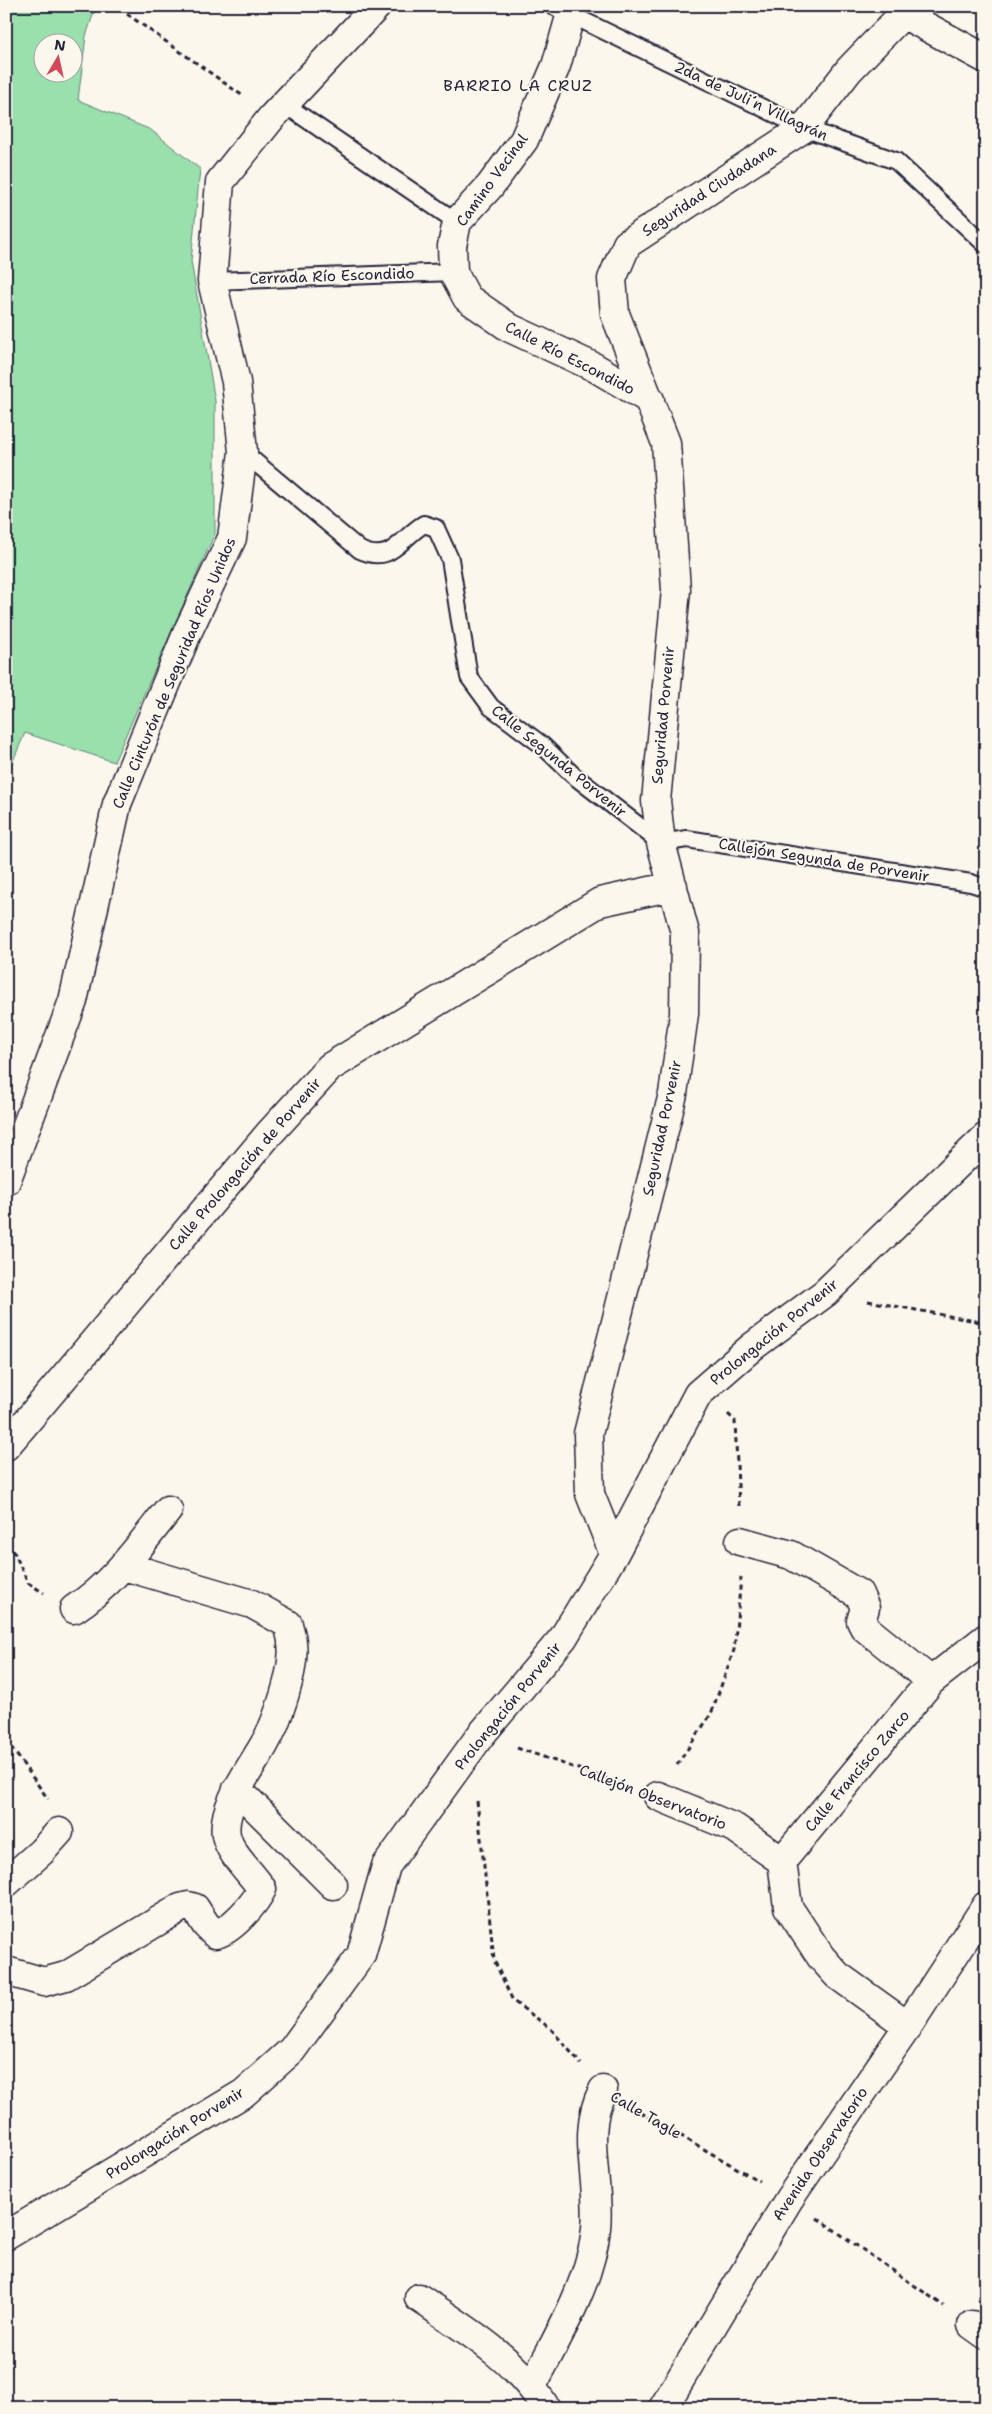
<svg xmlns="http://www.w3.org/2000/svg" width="992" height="2414" font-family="'Shantell Sans',sans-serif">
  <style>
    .grass { fill: #99e0ad; stroke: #5e8174; fill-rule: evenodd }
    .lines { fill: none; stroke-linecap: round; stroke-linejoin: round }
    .lane-casing { stroke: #22223b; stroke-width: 20 }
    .street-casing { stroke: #22223b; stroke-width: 31 }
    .path { stroke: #22223b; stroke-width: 3; stroke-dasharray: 5 4; stroke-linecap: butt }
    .lane { stroke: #fbf7ec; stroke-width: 16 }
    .street { stroke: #fbf7ec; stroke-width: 28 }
    .labels { text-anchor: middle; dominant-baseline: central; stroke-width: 4; stroke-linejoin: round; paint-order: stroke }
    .street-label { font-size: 15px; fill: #22223b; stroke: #fbf7ec }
    .neighbourhood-label { font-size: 16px; letter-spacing: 1px; fill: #22223b; stroke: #fbf7ec }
  </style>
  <rect width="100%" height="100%" fill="#fbf7ec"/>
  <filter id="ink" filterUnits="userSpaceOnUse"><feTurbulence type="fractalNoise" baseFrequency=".02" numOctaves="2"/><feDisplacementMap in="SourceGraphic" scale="10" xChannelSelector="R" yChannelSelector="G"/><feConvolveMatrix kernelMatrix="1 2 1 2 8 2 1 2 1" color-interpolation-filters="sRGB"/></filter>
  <g filter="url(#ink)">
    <path class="grass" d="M6 6H96L86 36 78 100 151 130 200 169 191 261 215 401V533L114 762 25 733 6 777ZM42 42H72V72H42Z"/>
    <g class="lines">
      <g class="lane-casing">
        <path id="lane" d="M553 6 804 128 896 161 986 245
          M284 104 457 222
          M212 281 453 272
          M243 452 360 550C392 565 400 538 424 524L436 528 450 559 469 677 491 707 542 745 573 775 661 843 687 839 971 883 986 888"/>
      </g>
      <g class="street-casing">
        <path id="street" d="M573 6 556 66 524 140 490 186 457 222 452 246 453 272 467 298 510 328 594 367 650 400
          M6 1181 73 1001 117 804 188 631 232 538 243 452 236 382 212 281 220 182 272 117 377 6
          M6 1446 268 1135 330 1067 600 902 673 886
          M740 1541 791 1555 859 1594 865 1608 861 1621 864 1627 931 1681
          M614 1554 590 1494 588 1434 673 1094 684 1014 685 933 661 843 656 801 676 590 666 443 615 314 612 279 627 244 804 128 849 70 903 14 986 59
          M74 1609C113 1584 140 1545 168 1510
          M237 1789 333 1885
          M658 1796 735 1828 782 1861 788 1907 821 1957 837 1975 908 2026
          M782 1861 931 1681 986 1638
          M6 1883 41 1852 59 1832
          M6 1971 44 1982 66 1976 180 1908 188 1906 195 1908 206 1925 215 1934C230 1932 255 1904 262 1889 251 1872 230 1855 226 1835 221 1807 251 1768 264 1745 277 1723 296 1668 292 1643 292 1636 289 1630 288 1624L252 1604 124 1566
          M6 2236 244 2093 292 2050 361 1955 386 1866 480 1736 563 1638 614 1554 698 1394 752 1347 825 1293 986 1137
          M419 2298C465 2329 516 2359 546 2408
          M972 2325 986 2335
          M532 2386C557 2338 591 2282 596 2228 601 2183 580 2133 603 2090
          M663 2408 789 2199 908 2026 986 1906"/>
      </g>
      <path class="path" d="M127 14 243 96
        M868 1301 986 1323
        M728 1414 735 1421 739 1507
        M6 1544 15 1554 28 1583 44 1593
        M6 1740 48 1799
        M517 1748 625 1785
        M677 1765 711 1714 734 1650 741 1578
        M477 1801 494 1960 513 2001 550 2028 581 2064
        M633 2108 759 2181
        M817 2218 944 2306"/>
      <use href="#lane" class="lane"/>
      <use href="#street" class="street"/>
    </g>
  </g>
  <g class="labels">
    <g class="street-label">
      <text transform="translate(751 101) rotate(25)">2da de Juli´n Villagrán</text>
      <text transform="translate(492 180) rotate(-54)">Camino Vecinal</text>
      <text transform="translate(709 190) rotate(-33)">Seguridad Ciudadana</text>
      <text transform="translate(332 276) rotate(-2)">Cerrada Río Escondido</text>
      <text transform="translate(570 358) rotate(27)">Calle Río Escondido</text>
      <text transform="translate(174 673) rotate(-67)">Calle Cinturón de Seguridad Ríos Unidos</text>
      <text transform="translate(663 715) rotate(-85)">Seguridad Porvenir</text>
      <text transform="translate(559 761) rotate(39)">Calle Segunda Porvenir</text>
      <text transform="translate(824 860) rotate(9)">Callejón Segunda de Porvenir</text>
      <text transform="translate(662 1128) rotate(-78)">Seguridad Porvenir</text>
      <text transform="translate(245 1164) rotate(-49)">Calle Prolongación de Porvenir</text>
      <text transform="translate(774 1332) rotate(-39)">Prolongación Porvenir</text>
      <text transform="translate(508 1706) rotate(-51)">Prolongación Porvenir</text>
      <text transform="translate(857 1771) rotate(-50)">Calle Francisco Zarco</text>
      <text transform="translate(653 1797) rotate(21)">Callejón Observatorio</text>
      <text transform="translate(646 2115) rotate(30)">Calle Tagle</text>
      <text transform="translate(175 2133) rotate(-32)">Prolongación Porvenir</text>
      <text transform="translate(820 2154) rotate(-56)">Avenida Observatorio</text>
    </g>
    <g class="neighbourhood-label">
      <text x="518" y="85">BARRIO LA CRUZ</text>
    </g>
  </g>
  <rect width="992" height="2414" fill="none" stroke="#fbf7ec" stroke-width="25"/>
  <rect x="12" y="12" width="967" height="2389" fill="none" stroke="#22223b" stroke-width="2" filter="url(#ink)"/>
  <g transform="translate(58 58) rotate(9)"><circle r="24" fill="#fbf7ec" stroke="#a4a2a5"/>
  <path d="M0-4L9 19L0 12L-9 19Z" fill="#d1495b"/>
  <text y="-8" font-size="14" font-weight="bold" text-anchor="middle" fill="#22223b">N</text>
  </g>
</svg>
